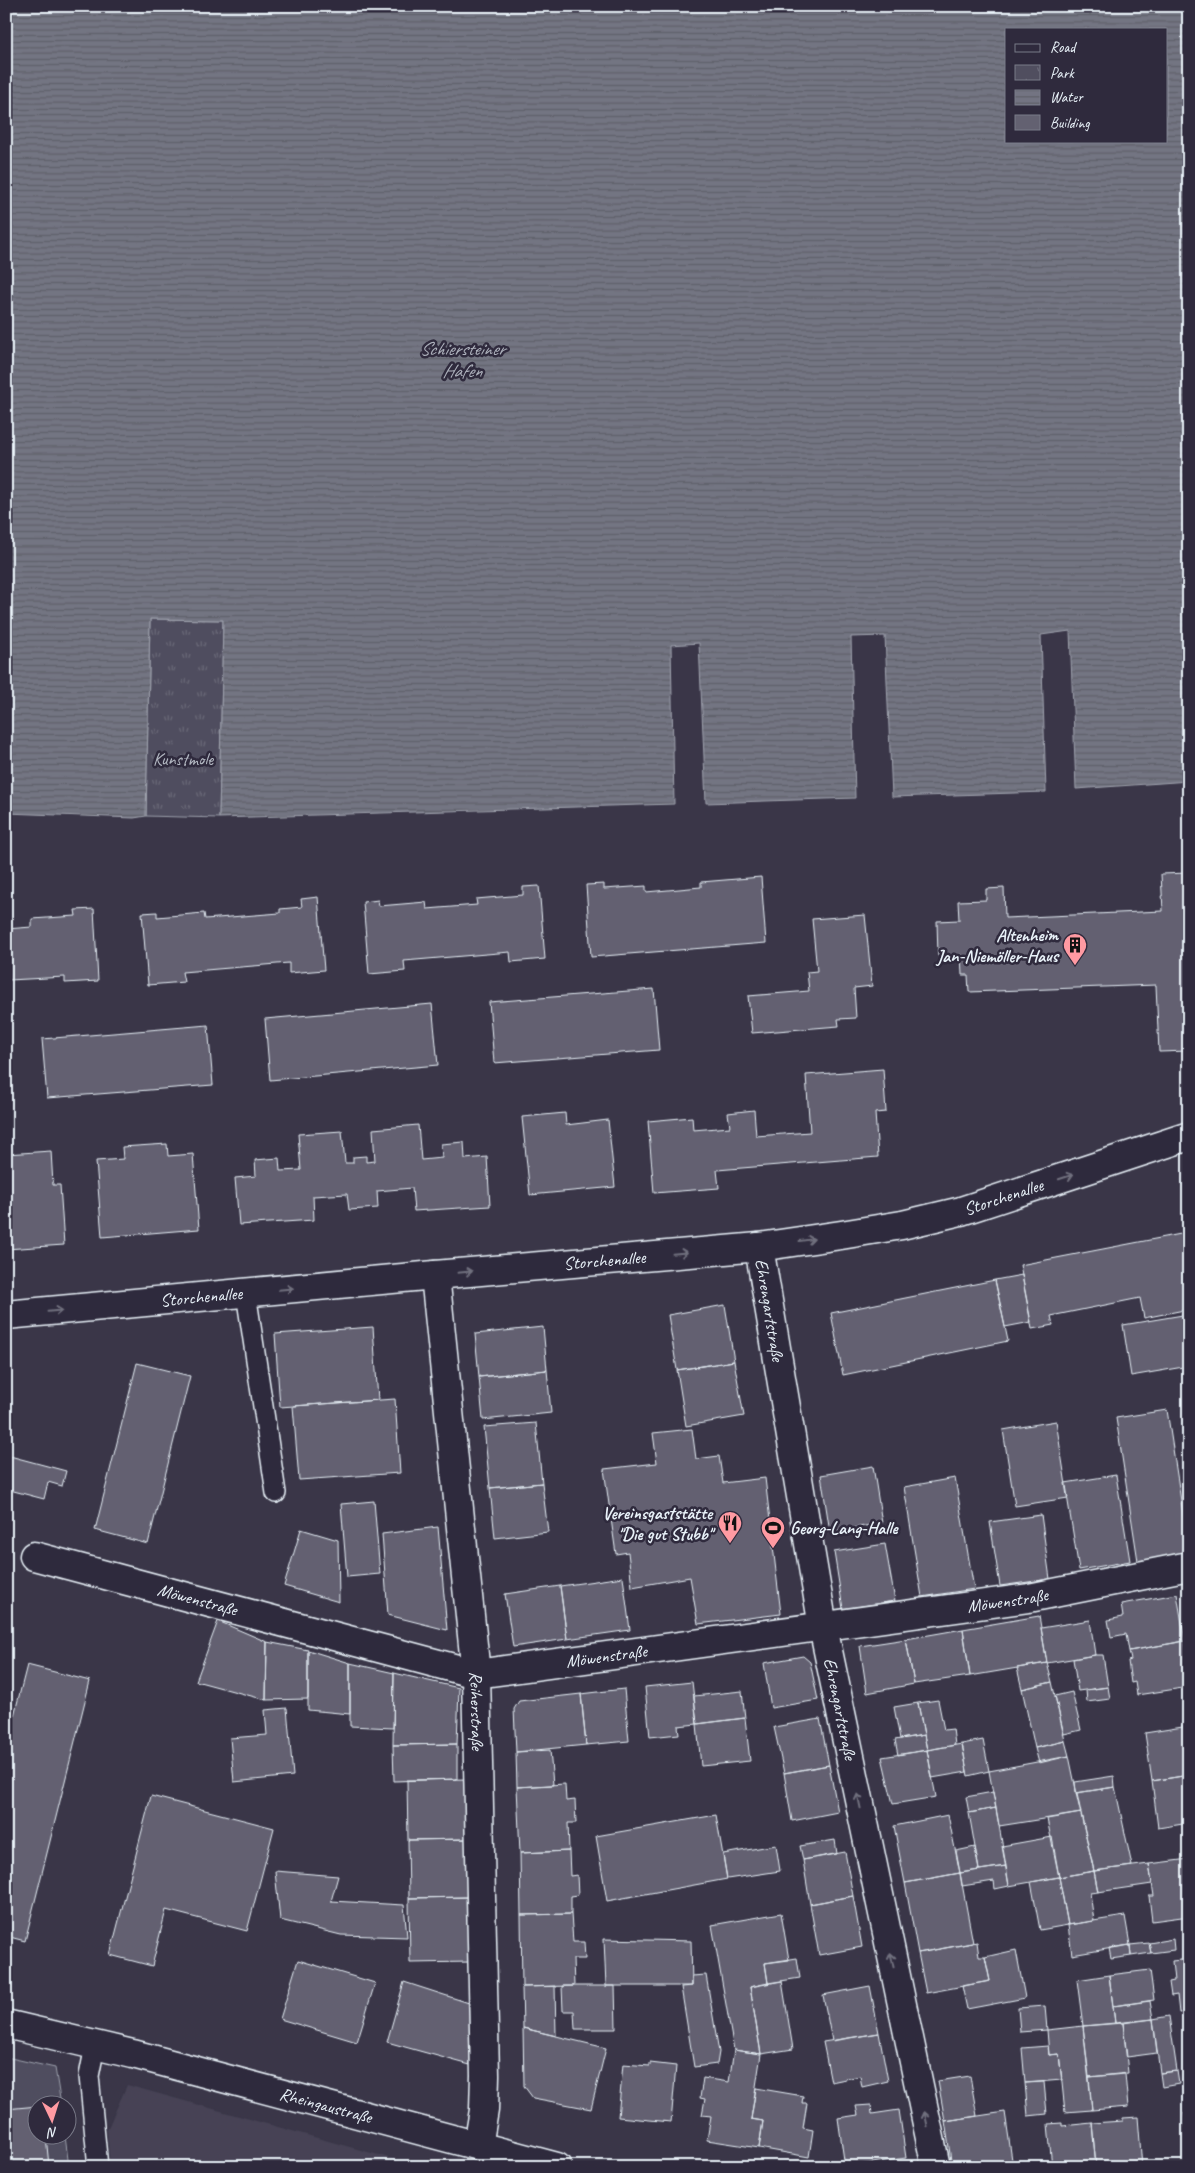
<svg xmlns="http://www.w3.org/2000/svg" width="1195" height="2173" font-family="Caveat,sans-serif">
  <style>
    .built { fill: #464354 }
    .green { fill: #504e5f; stroke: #9ca0ac }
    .park { fill: url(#park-tufts); stroke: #9ca0ac }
    .water { fill: url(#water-rules); stroke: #a2a6b1; fill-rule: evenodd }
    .building { fill: #636171; stroke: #e8f1f8 }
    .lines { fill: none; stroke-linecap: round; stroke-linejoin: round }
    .service-casing { stroke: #e8f1f8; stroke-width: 22 }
    .minor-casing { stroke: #e8f1f8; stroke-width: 31 }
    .secondary-casing { stroke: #e8f1f8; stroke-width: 31 }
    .service { stroke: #2f2a3d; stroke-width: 19 }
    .minor { stroke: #2f2a3d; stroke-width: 28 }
    .secondary { stroke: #2f2a3d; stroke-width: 28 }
    .oneway { stroke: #70707e }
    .labels { text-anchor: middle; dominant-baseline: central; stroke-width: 5; stroke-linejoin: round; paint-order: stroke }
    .park-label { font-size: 18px; fill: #b3b8c2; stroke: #2f2a3d }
    .poi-label { font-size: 18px; font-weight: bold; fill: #e8f1f8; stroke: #2f2a3d; text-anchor: end }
    .street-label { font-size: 18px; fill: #e8f1f8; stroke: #2f2a3d }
    .water-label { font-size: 19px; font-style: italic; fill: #aeb2bd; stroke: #2f2a3d }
  </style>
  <defs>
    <pattern id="park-tufts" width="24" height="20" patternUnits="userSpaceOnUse" patternTransform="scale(1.25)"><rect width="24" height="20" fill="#504e5f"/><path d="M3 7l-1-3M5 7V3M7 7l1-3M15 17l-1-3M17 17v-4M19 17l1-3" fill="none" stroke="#696877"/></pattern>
    <pattern id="water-rules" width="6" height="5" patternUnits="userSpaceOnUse" patternTransform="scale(1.25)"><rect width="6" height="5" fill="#737482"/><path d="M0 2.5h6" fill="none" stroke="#5f6069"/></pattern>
  </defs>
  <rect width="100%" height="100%" fill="#3a3648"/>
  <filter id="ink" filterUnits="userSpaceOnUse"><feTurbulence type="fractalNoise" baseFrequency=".02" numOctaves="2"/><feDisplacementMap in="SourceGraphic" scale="10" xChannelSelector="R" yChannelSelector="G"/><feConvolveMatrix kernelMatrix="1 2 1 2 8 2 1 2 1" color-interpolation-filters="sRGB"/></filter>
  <g filter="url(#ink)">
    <path class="built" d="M127 2085 422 2167H110L107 2130Z"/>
    <path class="green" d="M6 2057 55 2068 61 2105 38 2106V2136H65L69 2167H6Z"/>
    <path class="park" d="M150 619 223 620 219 818 146 816Z"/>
    <path class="water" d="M6 6H1189V781L1076 789 1070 631 1041 635 1046 792 892 797 885 636 851 637 855 798 706 803 699 643 671 645 674 804 219 818 223 620 150 619 146 816 134 818 6 813ZM1006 29H1166V141H1006Z"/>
    <path class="building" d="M1189 873V1051L1159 1052 1156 985 969 992 968 975H962L961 955 938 956 937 921 959 920 958 901 986 900V889L1004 888 1005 918 1163 911 1161 874Z
      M761 877 766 943 591 957 586 885 604 884V889L646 886V892L701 887V882Z
      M539 886 545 959 511 962 510 952 404 961 405 971 369 974 363 902 378 900 379 906 426 902 427 909 477 905 476 899 523 895V887Z
      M318 897 324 970 289 973V963L182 972 184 982 148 985 142 913 157 912V917L204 913 205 919 280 913V909L302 907 301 899Z
      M94 909 98 981 65 983V977L9 980 6 929 32 927V919L76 916 75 910Z
      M865 915 872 986 854 988 856 1018 838 1019 839 1026 752 1033 748 996 809 991 807 972 817 971 812 919Z
      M654 989 659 1050 494 1063 489 1002Z
      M432 1004 438 1065 270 1080 265 1019Z
      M208 1025 213 1085 47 1098 42 1039Z
      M883 1069 886 1112 875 1113 878 1157 717 1170 719 1188 654 1193 648 1121 692 1117 693 1130 730 1127 728 1113 754 1110 756 1136 810 1132 806 1075Z
      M565 1113 566 1125 608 1120 615 1187 530 1195 522 1117Z
      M418 1125 421 1160 442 1158 441 1144 464 1142 465 1159 487 1157 490 1206 414 1211 412 1188 377 1191 378 1208 349 1210 347 1194 313 1196 314 1220 239 1225 235 1178 256 1176 255 1160 279 1158 280 1171 301 1170 298 1134 342 1131 345 1163H353V1157L366 1156V1162L375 1161 373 1129Z
      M167 1144 168 1156 193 1154 199 1229 102 1237 96 1161 123 1159 122 1147Z
      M51 1151 53 1185H60L64 1245 6 1249V1154Z
      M1189 1219V1309L1144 1318 1140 1298 1051 1316 1053 1325 1032 1329 1020 1265 1186 1233 1183 1221Z
      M1022 1275 1031 1322 1005 1327 995 1280Z
      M995 1280 1008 1341 843 1375 831 1313Z
      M725 1305 734 1361 677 1370 668 1315Z
      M1189 1314V1366L1131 1376 1123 1325Z
      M373 1327 378 1400 280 1407 275 1334Z
      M543 1327 547 1370 479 1377 475 1334Z
      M734 1361 744 1416 686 1426 677 1370Z
      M137 1363 190 1376 148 1544 95 1530Z
      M547 1370 551 1413 483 1420 479 1377Z
      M395 1399 400 1473 299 1480 293 1406Z
      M1167 1410 1189 1553 1138 1561 1116 1418Z
      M1056 1421 1068 1498 1015 1506 1003 1430Z
      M536 1423 542 1483 490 1488 484 1427Z
      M692 1429 696 1459 719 1456 723 1483 765 1478 781 1614 698 1624 690 1577 632 1587 628 1552 616 1554 604 1469 657 1463 653 1433Z
      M6 1455 66 1471 62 1486 48 1482 44 1499 6 1489Z
      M873 1466 882 1523 830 1532 821 1475Z
      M1116 1475 1130 1561 1079 1570 1065 1483Z
      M955 1478 974 1589 922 1597 904 1487Z
      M542 1483 548 1532 495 1538 490 1488Z
      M374 1501 380 1574 347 1577 341 1504Z
      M1041 1515 1050 1579 1000 1586 990 1522Z
      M438 1527 447 1630 388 1615 382 1534Z
      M301 1529 338 1540 339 1602 284 1586Z
      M885 1544 895 1601 843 1609 834 1552Z
      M623 1577 630 1630 567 1639 560 1586Z
      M560 1586 567 1639 513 1647 505 1594Z
      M1177 1594 1185 1641 1129 1651 1126 1634 1111 1637 1108 1620 1123 1617 1121 1604Z
      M1039 1616 1047 1663 970 1676 963 1629Z
      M1090 1620 1095 1655 1047 1663 1041 1628Z
      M218 1621 267 1642 266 1700 196 1681Z
      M963 1629 970 1676 914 1684 906 1639Z
      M906 1639 914 1684 867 1693 860 1646Z
      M1185 1641 1189 1666V1687L1137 1695 1135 1682 1131 1683 1128 1661 1131 1660 1129 1651Z
      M267 1642 308 1650V1699L266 1700Z
      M308 1650 350 1663V1714L308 1710Z
      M1095 1655H1103L1108 1687 1078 1691 1073 1659Z
      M803 1656 810 1662 818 1700 771 1708 764 1663Z
      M350 1663 394 1673 393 1728 350 1726Z
      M1047 1663 1052 1682 1022 1689 1017 1668Z
      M27 1665 90 1681 25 1941 6 1936V1747Z
      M394 1673 459 1688 457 1744 393 1745Z
      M692 1682 697 1724 678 1726 679 1734 650 1737 645 1687Z
      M1052 1682 1065 1741 1035 1748 1022 1689Z
      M1108 1687 1110 1699 1087 1702 1086 1690Z
      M624 1689 629 1741 586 1745 581 1694Z
      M742 1691 745 1718 697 1724 694 1696Z
      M1072 1692 1081 1730 1064 1734 1055 1696Z
      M581 1694 586 1745 516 1752 514 1709 519 1701Z
      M938 1700 944 1730 953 1729 955 1745 927 1750 918 1703Z
      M918 1703 924 1735 900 1739 894 1707Z
      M287 1708 293 1776 234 1782 230 1738 267 1735 265 1710Z
      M745 1718 750 1761 701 1766 697 1724Z
      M820 1719 829 1765 784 1773 774 1727Z
      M1189 1726V1775L1152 1781 1145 1733Z
      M924 1735 927 1750 898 1755 895 1740Z
      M983 1740 989 1771 968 1776 962 1744Z
      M1065 1741 1069 1756 1039 1763 1035 1748Z
      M457 1744V1779L394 1781 393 1745Z
      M962 1744 967 1772 932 1778 927 1750Z
      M550 1750 553 1785 517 1787 516 1752Z
      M927 1750 936 1797 893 1804 882 1757Z
      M1069 1756 1081 1813 999 1826 989 1771Z
      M829 1765 838 1812 792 1821 784 1773Z
      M1189 1775V1823L1158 1828 1152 1781Z
      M1114 1776 1115 1787 1076 1793 1075 1782Z
      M468 1779V1839L408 1840 407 1780Z
      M565 1784 566 1801 575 1800 576 1823H568L569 1851 520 1853 517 1787Z
      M1115 1787 1132 1866 1094 1871 1076 1793Z
      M993 1792 996 1808 969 1813 966 1797Z
      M151 1796 274 1828 247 1931 166 1910 152 1966 110 1955Z
      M996 1808 1006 1866 979 1870 969 1813Z
      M1081 1813 1094 1871 1059 1877 1047 1819Z
      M716 1815 727 1879 607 1901 596 1836Z
      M948 1815 960 1873 905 1883 894 1826Z
      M1052 1837 1059 1877 1009 1886 1002 1846Z
      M468 1839 470 1897 409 1898 408 1840Z
      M835 1840 837 1854 803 1860 800 1846Z
      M776 1845 780 1871 727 1879 723 1854Z
      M975 1847 979 1870 960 1873 956 1851Z
      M569 1851 570 1876 577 1875 578 1895 571 1896V1914L521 1915 520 1853Z
      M845 1852 853 1896 810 1904 803 1860Z
      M1189 1859V1916L1152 1921 1149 1896H1154L1149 1864Z
      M1149 1864 1152 1884 1098 1892 1094 1871Z
      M1006 1866 1009 1886 995 1889 994 1881 962 1886 960 1873Z
      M275 1871 338 1876 331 1901 404 1905 407 1937 341 1935 280 1920Z
      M1094 1871 1098 1892 1090 1893 1094 1921 1068 1925 1059 1877Z
      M960 1873 973 1943 918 1953 905 1883Z
      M1059 1877 1068 1925 1040 1930 1031 1882Z
      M853 1896 862 1947 819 1955 810 1904Z
      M470 1897 471 1962 410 1963 409 1898Z
      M781 1913 789 1960 765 1963 768 1983 750 1987 761 2054 734 2050 712 1925Z
      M571 1914 573 1942H584L585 1959H573L574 1986 522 1987 521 1915Z
      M1125 1916 1130 1945 1072 1955 1068 1925Z
      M604 1939 691 1941 692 1986H606Z
      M1173 1939 1174 1950 1151 1953 1149 1943Z
      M977 1942 979 1957H985L990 1981 926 1993 918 1953Z
      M1149 1943 1151 1953 1131 1956 1130 1945Z
      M1130 1945 1131 1956 1111 1959 1109 1948Z
      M1016 1950 1025 1998 967 2009 962 1986 990 1981 985 1957Z
      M797 1958 800 1978 768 1983 765 1963Z
      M1189 1959V2012L1179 2013 1177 1995 1171 1996 1169 1982 1174 1981 1172 1961Z
      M298 1960 375 1983 357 2042 280 2019Z
      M1150 1970 1154 2000 1113 2006 1109 1975Z
      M706 1975 719 2052 717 2064 694 2067 681 1987 692 1986V1976Z
      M1109 1975 1115 2023 1083 2026 1077 1980Z
      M782 1981 793 2049 761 2054 750 1987Z
      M404 1982 472 2004 470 2065 387 2042Z
      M555 1986 556 2036 523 2028 522 1987Z
      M562 1986H615L616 2029H575L574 2011H563Z
      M870 1986 879 2033 832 2041 823 1995Z
      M1150 2001 1153 2019 1115 2023 1113 2006Z
      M1045 2006 1047 2030 1020 2032 1018 2008Z
      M1189 2012V2052L1183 2013Z
      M1169 2016 1177 2071 1160 2073 1153 2019Z
      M1153 2019 1157 2053 1127 2057 1123 2023Z
      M1123 2023 1128 2073 1089 2077 1083 2026Z
      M1083 2026 1092 2110 1065 2112 1059 2054 1049 2055 1047 2030Z
      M523 2028 606 2048 591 2109 533 2098 524 2086Z
      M879 2033 888 2081 862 2087 860 2076 831 2082 823 2042Z
      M1048 2046 1049 2055 1059 2054 1062 2080 1025 2083 1022 2048Z
      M734 2050 761 2054 751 2119 763 2121 759 2148 707 2140 711 2116 702 2115 705 2099 700 2098 703 2078 729 2082Z
      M650 2063 676 2066 671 2122 618 2117 623 2064 650 2066Z
      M1177 2071 1179 2084 1162 2087 1160 2073Z
      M1125 2074 1128 2107 1092 2110 1089 2077Z
      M970 2076 977 2116 945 2121 938 2081Z
      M1044 2082 1047 2114 1028 2116 1025 2083Z
      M756 2088 803 2096 802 2103H807L803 2128 813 2130 809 2157 759 2148 763 2121 751 2119Z
      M871 2105 872 2114 899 2110 906 2158 845 2167 838 2118 858 2115 856 2106Z
      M38 2106V2136H46L49 2166 6 2167V2109Z
      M1005 2112 1013 2167H952L945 2121Z
      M1184 2113H1189V2163Z
      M1138 2117 1142 2167H1096L1092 2123 1123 2121V2118Z
      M1062 2123V2126L1092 2123 1096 2167H1052L1048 2124Z"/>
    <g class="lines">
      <g class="service-casing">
        <path id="service" d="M246 1293 276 1493
          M95 2046 89 2076 98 2167"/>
      </g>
      <g class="minor-casing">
        <g id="minor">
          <path id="s1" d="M759 1247 823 1627 936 2167"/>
          <path id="s2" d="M435 1275 476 1674 485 2075 484 2110 478 2146"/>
          <path id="s3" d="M6 1315 435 1275 759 1247 841 1235 902 1225 961 1211 1189 1136"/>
          <path id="s4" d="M34 1556 476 1674 1029 1598 1189 1566"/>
        </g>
      </g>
      <g class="secondary-casing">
        <g id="secondary">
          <path id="s5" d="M6 2024 133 2054 557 2167"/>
        </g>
      </g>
      <use href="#service" class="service"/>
      <use href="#minor" class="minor"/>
      <use href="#secondary" class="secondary"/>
    </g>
    <defs><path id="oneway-shaft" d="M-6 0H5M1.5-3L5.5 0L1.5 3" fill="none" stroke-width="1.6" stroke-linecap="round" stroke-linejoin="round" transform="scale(1.25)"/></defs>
    <g class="oneway">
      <use href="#oneway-shaft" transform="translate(1066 1177) rotate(-18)"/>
      <use href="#oneway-shaft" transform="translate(807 1240) rotate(-8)"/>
      <use href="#oneway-shaft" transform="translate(680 1253) rotate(-5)"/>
      <use href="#oneway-shaft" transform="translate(465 1272) rotate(-5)"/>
      <use href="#oneway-shaft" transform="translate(286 1289) rotate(-5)"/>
      <use href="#oneway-shaft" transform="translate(55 1311) rotate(-5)"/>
      <use href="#oneway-shaft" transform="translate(859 1801) rotate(-102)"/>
      <use href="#oneway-shaft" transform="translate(892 1960) rotate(-102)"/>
      <use href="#oneway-shaft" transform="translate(926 2119) rotate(-102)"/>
    </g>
  </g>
  <defs>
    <g id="building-pin" transform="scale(1.25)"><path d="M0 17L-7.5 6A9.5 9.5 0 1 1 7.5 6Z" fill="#ff9aa2" stroke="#2f2a3d"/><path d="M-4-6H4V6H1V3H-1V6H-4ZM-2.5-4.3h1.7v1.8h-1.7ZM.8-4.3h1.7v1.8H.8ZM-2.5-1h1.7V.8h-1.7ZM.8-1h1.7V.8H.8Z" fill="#111"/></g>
    <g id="restaurant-pin" transform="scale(1.25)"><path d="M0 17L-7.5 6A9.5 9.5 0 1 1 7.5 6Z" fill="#ff9aa2" stroke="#2f2a3d"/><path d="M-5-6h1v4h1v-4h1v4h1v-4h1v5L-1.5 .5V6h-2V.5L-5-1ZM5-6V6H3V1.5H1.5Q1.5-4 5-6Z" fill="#111"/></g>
    <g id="stadium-pin" transform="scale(1.25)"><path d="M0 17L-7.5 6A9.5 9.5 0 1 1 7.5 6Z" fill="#ff9aa2" stroke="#2f2a3d"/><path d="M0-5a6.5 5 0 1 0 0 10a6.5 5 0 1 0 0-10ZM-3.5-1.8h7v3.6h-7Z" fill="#111"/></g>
  </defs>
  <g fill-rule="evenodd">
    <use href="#building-pin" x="1075" y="945"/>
    <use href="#restaurant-pin" x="730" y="1523"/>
    <use href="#stadium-pin" x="773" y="1528"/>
  </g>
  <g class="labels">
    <g class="park-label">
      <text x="183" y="759">Kunstmole</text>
    </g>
    <g class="poi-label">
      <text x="1058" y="935">Altenheim<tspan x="1058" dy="21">Jan-Niemöller-Haus</tspan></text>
      <text x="712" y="1513">Vereinsgaststätte<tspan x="712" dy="21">"Die gut Stubb"</tspan></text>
      <text x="790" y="1528" text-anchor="start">Georg-Lang-Halle</text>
    </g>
    <g class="street-label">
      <text stroke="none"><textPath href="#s3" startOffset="1006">Storchenallee</textPath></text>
      <text stroke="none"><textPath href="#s3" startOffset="601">Storchenallee</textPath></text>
      <text stroke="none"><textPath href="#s3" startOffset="196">Storchenallee</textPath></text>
      <text stroke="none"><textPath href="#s1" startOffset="64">Ehrengartstraße</textPath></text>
      <text stroke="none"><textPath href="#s4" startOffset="169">Möwenstraße</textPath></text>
      <text stroke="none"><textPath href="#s4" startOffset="994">Möwenstraße</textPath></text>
      <text stroke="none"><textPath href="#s4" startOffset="589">Möwenstraße</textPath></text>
      <text stroke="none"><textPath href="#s1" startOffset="469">Ehrengartstraße</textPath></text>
      <text stroke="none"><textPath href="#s2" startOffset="438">Reiherstraße</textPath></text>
      <text stroke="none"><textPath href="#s5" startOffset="330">Rheingaustraße</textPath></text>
    </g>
    <g class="water-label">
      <text x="462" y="349">Schiersteiner<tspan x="462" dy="22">Hafen</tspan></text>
    </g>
  </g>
  <rect width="1195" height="2173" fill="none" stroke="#2f2a3d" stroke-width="25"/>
  <rect x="12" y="12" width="1170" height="2148" fill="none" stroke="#e8f1f8" stroke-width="2" filter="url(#ink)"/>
  <rect x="1005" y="28" width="162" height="115" fill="#2f2a3d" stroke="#797a88"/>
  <rect x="1015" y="44" width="25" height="8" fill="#2f2a3d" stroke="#797a88"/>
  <text x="1050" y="52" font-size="15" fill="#e8f1f8">Road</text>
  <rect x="1015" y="65" width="25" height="15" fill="url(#park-tufts)" stroke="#797a88"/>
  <text x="1050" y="78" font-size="15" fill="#e8f1f8">Park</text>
  <rect x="1015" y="90" width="25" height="15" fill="url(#water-rules)" stroke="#797a88"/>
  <text x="1050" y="102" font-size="15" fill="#e8f1f8">Water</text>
  <rect x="1015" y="115" width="25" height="15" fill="#636171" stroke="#797a88"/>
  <text x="1050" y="128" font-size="15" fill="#e8f1f8">Building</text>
  <g transform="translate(52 2120) rotate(176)"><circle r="24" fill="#2f2a3d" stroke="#797a88"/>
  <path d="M0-4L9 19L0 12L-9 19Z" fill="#ff9aa2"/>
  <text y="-8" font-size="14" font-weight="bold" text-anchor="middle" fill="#e8f1f8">N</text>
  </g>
</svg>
